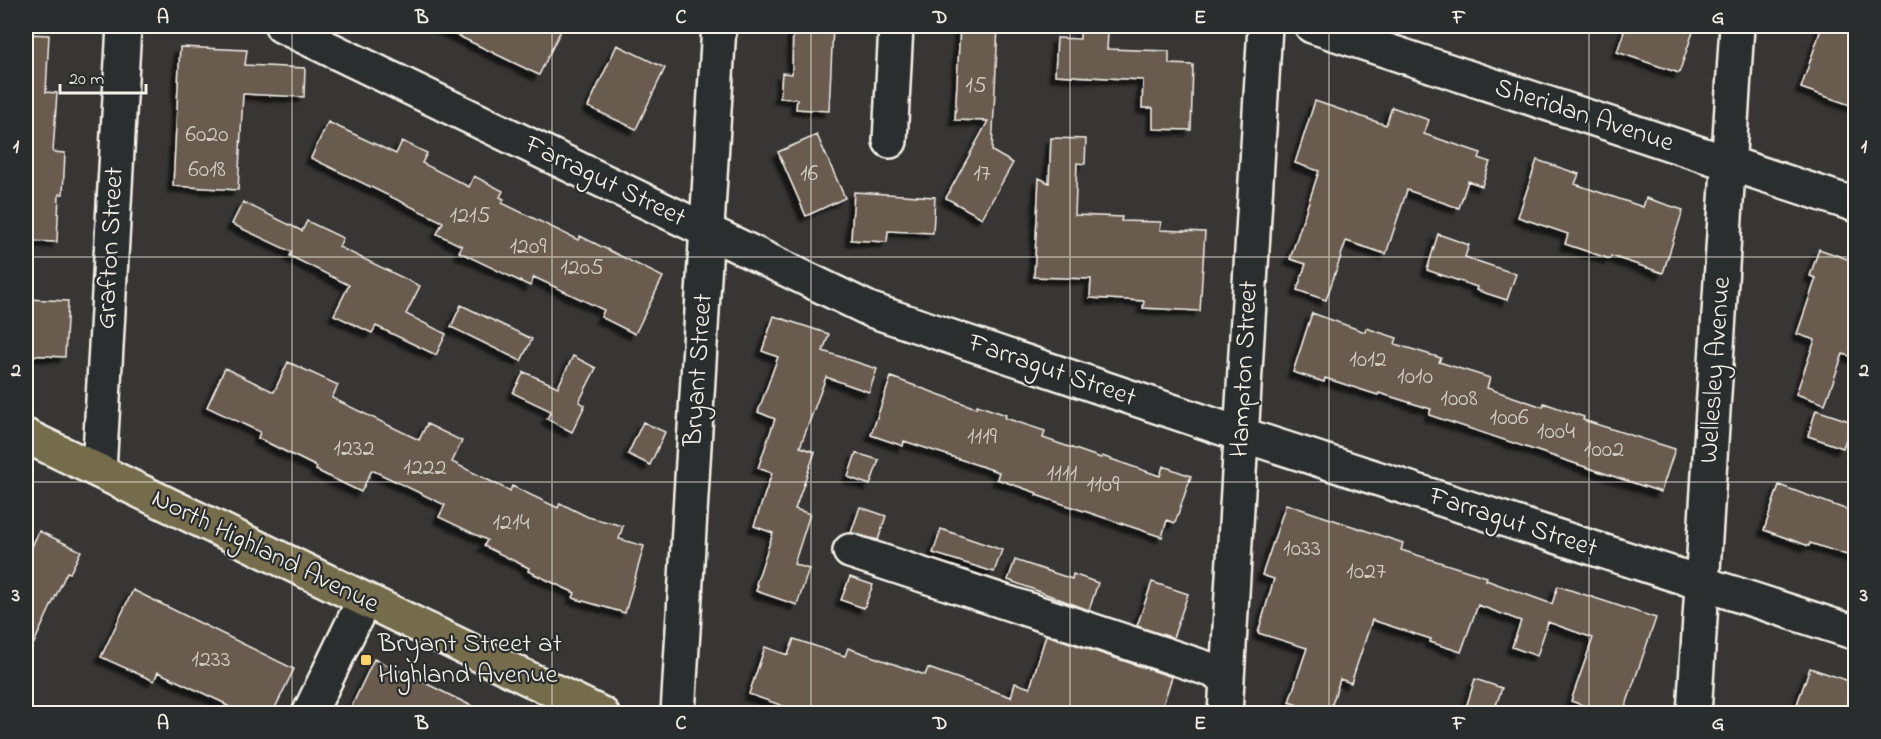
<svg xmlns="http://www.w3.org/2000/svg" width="1881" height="739" font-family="'Indie Flower',sans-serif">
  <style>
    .building { fill: #695b50; stroke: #f4f1e8; stroke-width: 1.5; filter: url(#shadow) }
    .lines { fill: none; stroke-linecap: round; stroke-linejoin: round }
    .minor-casing { stroke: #f4f1e8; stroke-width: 38 }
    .major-casing { stroke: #f4f1e8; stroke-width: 38 }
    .minor { stroke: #2a2d2e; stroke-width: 33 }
    .major { stroke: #746c4b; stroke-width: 33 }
    .grid { fill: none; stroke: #f4f1e8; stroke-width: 1.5; stroke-opacity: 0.55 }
    .poi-dot { fill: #ffd166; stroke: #2a2d2e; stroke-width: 2 }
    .labels { text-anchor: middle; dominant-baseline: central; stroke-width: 4.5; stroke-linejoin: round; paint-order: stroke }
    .number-label { font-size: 24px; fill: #d1ccc2 }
    .street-label { font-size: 27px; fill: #f4f1e8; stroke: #2a2d2e }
    .poi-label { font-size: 27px; fill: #f4f1e8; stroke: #2a2d2e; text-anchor: start }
    .neatline { fill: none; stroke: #f4f1e8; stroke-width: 2 }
    .grid-label { font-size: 20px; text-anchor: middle; font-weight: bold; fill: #f4f1e8 }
  </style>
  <defs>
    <filter id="shadow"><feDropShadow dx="-5.5" dy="5.5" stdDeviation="1.5" flood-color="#0009"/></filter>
  </defs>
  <rect width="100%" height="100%" fill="#373635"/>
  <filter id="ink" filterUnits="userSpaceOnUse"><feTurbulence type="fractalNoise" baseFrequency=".0167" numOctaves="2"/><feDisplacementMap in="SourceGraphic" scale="12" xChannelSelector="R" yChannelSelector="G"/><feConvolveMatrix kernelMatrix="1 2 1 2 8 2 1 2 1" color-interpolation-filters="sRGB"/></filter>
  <g filter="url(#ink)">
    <path class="building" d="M438 26H563L539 75Z
      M793 26H833L829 111 796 109 797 99 780 98 782 73 792 74Z
      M960 26H998L992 151 1013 163 982 218 946 198 988 121 955 120Z
      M1626 26H1695L1679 73 1617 52Z
      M1822 26H1833L1856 33V107L1801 88Z
      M1080 31 1108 32 1107 49 1169 51V64L1193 65 1191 130 1153 129V108H1142L1143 80 1055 75 1057 38 1080 39Z
      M26 34 49 35 46 92 57 93 53 152 65 153 63 194H59L57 242 26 241 28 192H26Z
      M617 45 665 68 636 129 588 107Z
      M180 47 247 50 245 65 305 68 304 97 243 94 238 190 173 186Z
      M1315 101 1386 125 1392 107 1429 120 1424 134 1481 153 1479 158 1490 162 1482 186 1468 181 1459 208 1407 190 1386 254 1346 241 1326 300 1297 290 1306 264 1290 259 1319 171 1295 163Z
      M328 122 396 154 402 141 427 153 422 163 469 187 474 176 503 191 500 197 504 199 502 203 578 240 580 236 663 277 635 334 601 317 604 310 534 277 530 286 459 252 462 246 437 234 443 222 311 158Z
      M817 135 845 198 806 216 778 152Z
      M1051 138 1086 139 1085 164 1077 163 1075 215 1122 217 1121 221 1161 222 1160 230 1205 232 1200 311 1143 308 1144 301 1090 298 1091 279 1034 277 1039 178 1049 183Z
      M1537 160 1579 174 1575 184 1643 207 1646 198 1683 210 1663 273 1611 256 1610 259 1565 244 1568 234 1518 217Z
      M854 192 935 197 933 233 888 231 887 242 851 240Z
      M243 202 302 231 307 221 343 238 339 247 420 286 406 314 446 334 436 355 376 326 372 333 334 315 349 285 290 256 292 252 232 224Z
      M1438 234 1469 245 1465 257 1516 274 1507 300 1476 290 1477 287 1427 270Z
      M1819 249 1856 262V358L1843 354 1825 404 1796 394 1815 340 1797 334 1816 278 1810 276Z
      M26 299 68 301 65 357 26 355Z
      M461 305 532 339 521 361 451 327Z
      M1312 313 1365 332 1366 328 1397 338 1395 344 1441 358 1439 362 1490 378 1487 388 1543 407 1544 403 1584 417 1583 420 1675 449 1661 492 1429 415 1431 409 1379 393 1378 395 1325 378 1324 382 1293 372Z
      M774 316 829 334 823 351 877 369 869 392 826 377 800 447 815 452 795 509 810 514 794 564 809 569 797 605 756 591 758 585 756 584 773 533 754 526 772 473 758 468 775 419 758 412 778 357 762 351Z
      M573 356 596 368 579 402 585 405 572 432 547 419 551 411 513 393 524 372 558 387Z
      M288 362 338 385 332 398 419 440 427 424 462 441 452 462 510 491 512 486 558 508 560 503 588 517 623 526 619 539 644 546 625 613 573 598 575 593 528 571 529 568 484 546 487 540 439 517 445 505 372 470 361 492 316 470 317 467 258 438 260 432 207 407 225 368 274 392Z
      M891 377 976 408 977 405 1006 415 1005 418 1045 431 1043 438 1101 458 1102 456 1160 476 1163 466 1191 476 1175 523 1167 520 1162 537 1036 495 1037 493 997 479 999 472 904 441 903 446 871 435Z
      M1816 410 1852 422 1843 448 1808 436Z
      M643 422 665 432 650 465 628 454Z
      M856 453 879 460 870 485 848 477Z
      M1779 485 1856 513V558L1810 543 1809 546 1764 530Z
      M1286 504 1403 543 1401 550 1487 577 1486 580 1552 604 1558 586 1656 618 1623 714H1608L1571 701 1593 638 1548 622 1537 656 1512 647 1521 621 1478 605 1461 652 1430 642 1431 639 1372 620 1351 683 1340 679 1329 714H1323L1289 702 1307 648 1258 633 1274 579 1262 575Z
      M860 507 886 516 878 540 851 533Z
      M941 529 1002 550 994 572 933 553Z
      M39 531 81 551 70 573 67 572 26 660V560Z
      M1015 560 1072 579 1073 574 1098 583 1089 610 1008 580Z
      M850 577 873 585 864 608 841 600Z
      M1152 582 1188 594 1173 638 1137 626Z
      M133 590 294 669 272 714H242L224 704V703L158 672 154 681 101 657Z
      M1046 635 1172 677 1160 714H835L811 706 808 714H806L749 694 765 647 788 655 794 639 845 656 848 648 925 675 928 668 1011 697 1015 683 1030 688Z
      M374 659 419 680 488 714H348Z
      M1810 668 1855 683 1843 714H1823L1797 704Z
      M1475 679 1502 688 1493 714H1464Z"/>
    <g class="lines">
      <g class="minor-casing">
        <path id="minor" d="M282 26 871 310 1240 434 1856 633
          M1312 26 1856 205
          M890 141 896 26
          M99 471 124 26
          M850 551 1227 675
          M309 714 364 600
          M678 714 719 26
          M1225 714 1265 26
          M1694 714 1737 26"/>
      </g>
      <g class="major-casing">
        <path id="major" d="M26 436 602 714"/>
      </g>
      <use href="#minor" class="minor"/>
      <use href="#major" class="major"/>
    </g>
  </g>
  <path class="grid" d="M292 26V714M552 26V714M811 26V714M1070 26V714M1329 26V714M1589 26V714M26 257H1856M26 482H1856"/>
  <rect class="poi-dot" x="360" y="654" width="12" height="12" rx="3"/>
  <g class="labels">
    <g class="number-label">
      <text x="976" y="86">15</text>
      <text x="207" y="135">6020</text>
      <text x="207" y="170">6018</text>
      <text x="809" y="174">16</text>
      <text x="982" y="174">17</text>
      <text x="470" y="216">1215</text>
      <text x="528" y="247">1209</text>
      <text x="582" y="268">1205</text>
      <text x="1368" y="360">1012</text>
      <text x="1415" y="377">1010</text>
      <text x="1459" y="399">1008</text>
      <text x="1509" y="418">1006</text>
      <text x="1556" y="432">1004</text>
      <text x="982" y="437">1119</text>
      <text x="354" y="449">1232</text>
      <text x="1604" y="450">1002</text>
      <text x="425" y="468">1222</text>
      <text x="1062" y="474">1111</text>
      <text x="1103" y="485">1109</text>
      <text x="511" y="523">1214</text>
      <text x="1302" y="549">1033</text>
      <text x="1366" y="572">1027</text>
      <text x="211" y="660">1233</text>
    </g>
    <g class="street-label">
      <text transform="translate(1584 116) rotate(18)">Sheridan Avenue</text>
      <text transform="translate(605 182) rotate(26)">Farragut Street</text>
      <text transform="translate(111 248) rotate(-87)">Grafton Street</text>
      <text transform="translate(1245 369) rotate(-87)">Hampton Street</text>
      <text transform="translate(699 370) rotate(-86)">Bryant Street</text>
      <text transform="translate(1716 370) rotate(-86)">Wellesley Avenue</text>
      <text transform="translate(1052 371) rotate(19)">Farragut Street</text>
      <text transform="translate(1513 523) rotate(18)">Farragut Street</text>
      <text transform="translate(265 552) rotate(26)">North Highland Avenue</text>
    </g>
    <g class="poi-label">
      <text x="378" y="644">Bryant Street at<tspan x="378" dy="31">Highland Avenue</tspan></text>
    </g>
  </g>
  <rect width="1881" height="739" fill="none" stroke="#2a2d2e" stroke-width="66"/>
  <path d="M60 84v9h86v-9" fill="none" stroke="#f4f1e8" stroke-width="3"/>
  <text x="69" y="84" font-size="18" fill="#f4f1e8" stroke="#2a2d2e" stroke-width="4.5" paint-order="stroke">20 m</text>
  <rect x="33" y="33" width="1815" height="673" class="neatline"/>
  <g class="grid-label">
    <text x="163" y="23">A</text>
    <text x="422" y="23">B</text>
    <text x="681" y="23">C</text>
    <text x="940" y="23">D</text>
    <text x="1200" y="23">E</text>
    <text x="1459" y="23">F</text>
    <text x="1718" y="23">G</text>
    <text x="16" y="152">1</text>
    <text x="1864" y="152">1</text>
    <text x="16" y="376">2</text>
    <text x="1864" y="376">2</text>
    <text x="16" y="601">3</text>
    <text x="1864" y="601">3</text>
    <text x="163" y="729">A</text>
    <text x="422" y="729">B</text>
    <text x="681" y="729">C</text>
    <text x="940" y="729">D</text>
    <text x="1200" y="729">E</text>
    <text x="1459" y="729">F</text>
    <text x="1718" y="729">G</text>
  </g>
</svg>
